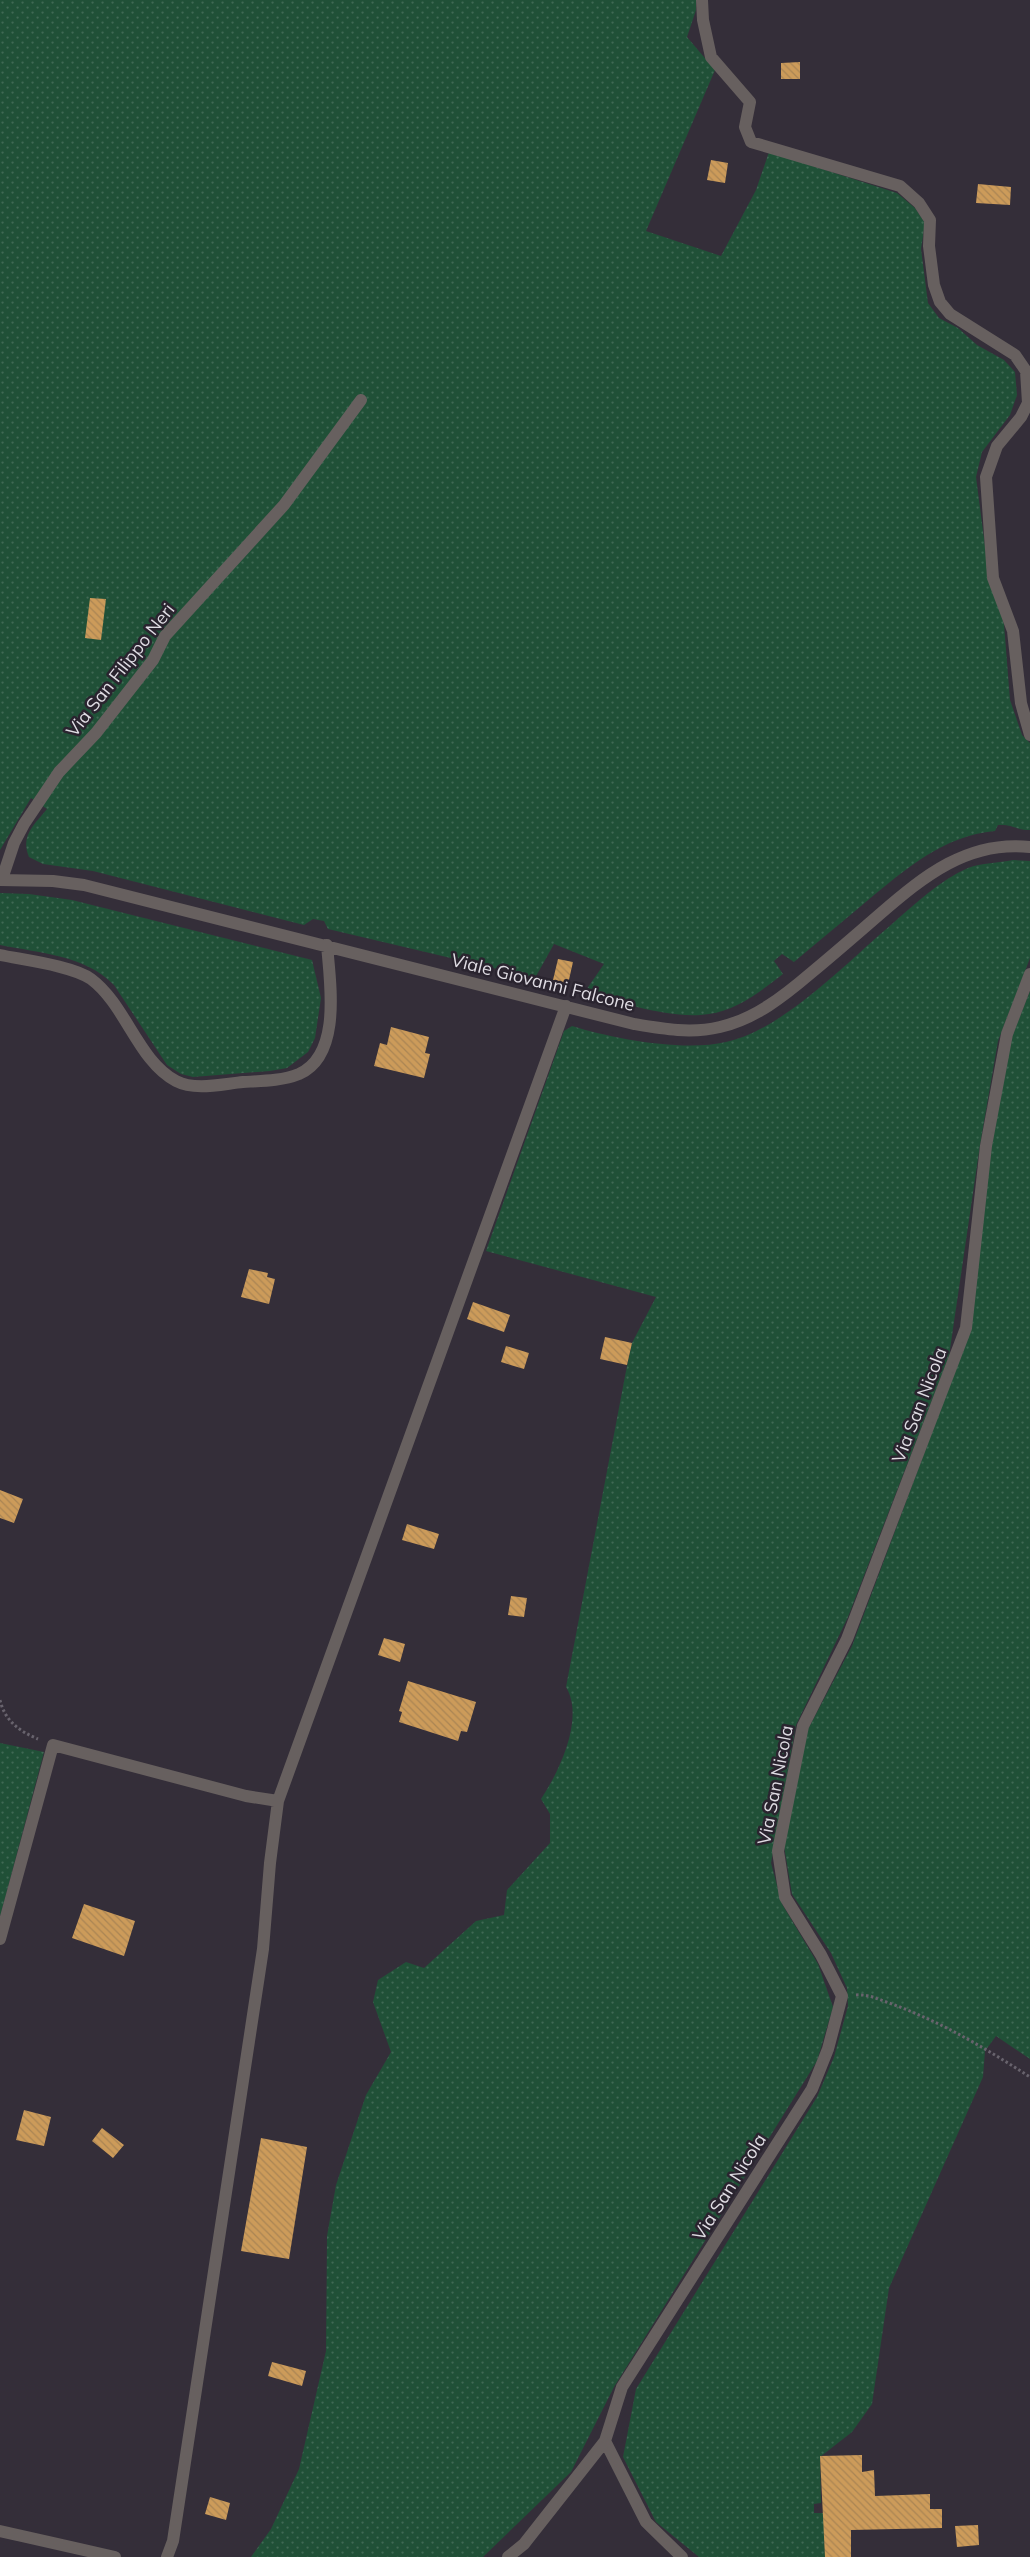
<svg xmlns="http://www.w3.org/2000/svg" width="1030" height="2557" font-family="Mulish,sans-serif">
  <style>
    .grass { fill: url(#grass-dots) }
    .building { fill: url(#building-back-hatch) }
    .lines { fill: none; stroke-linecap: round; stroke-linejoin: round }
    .path { stroke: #68636d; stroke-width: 3; stroke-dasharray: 2.5 2.5; stroke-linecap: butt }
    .minor { stroke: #67605f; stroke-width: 12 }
    .labels { text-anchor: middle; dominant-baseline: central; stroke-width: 5; stroke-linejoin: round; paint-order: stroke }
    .street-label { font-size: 18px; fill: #dfdce3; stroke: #2a242f }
  </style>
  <defs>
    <pattern id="grass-dots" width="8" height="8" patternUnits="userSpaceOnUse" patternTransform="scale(1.25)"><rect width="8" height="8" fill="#205037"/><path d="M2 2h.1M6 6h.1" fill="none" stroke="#406954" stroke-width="1.8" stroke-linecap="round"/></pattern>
    <pattern id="building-back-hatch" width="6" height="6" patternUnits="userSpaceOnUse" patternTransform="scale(1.25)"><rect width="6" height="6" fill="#cc9b5a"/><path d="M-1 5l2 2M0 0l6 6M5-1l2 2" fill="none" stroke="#aa8554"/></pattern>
  </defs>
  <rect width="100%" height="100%" fill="#342e39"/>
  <path class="grass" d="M0 0H696V10L687 37 715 70 646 231 721 256 756 190 769 152 897 193 915 208 925 223 921 249 928 303 939 318 958 328 977 345 1004 360 1015 372 1017 395 1010 415 982 452 976 477 989 577 1004 624 1010 700 1022 735 1030 743V830C1016 830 1013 824 998 825L995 831C943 836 907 868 867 901 843 921 818 942 794 962L782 954 774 961 783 974C761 991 737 1010 709 1014 671 1020 621 1002 584 993L604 964 554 944 535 978 328 929 324 921 313 919 304 925 93 871 43 864 29 857C20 836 34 825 47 809L31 798 0 850Z
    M1013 860 1030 861V958L998 1041 980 1145 949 1356 848 1617 796 1725 771 1863 782 1904 818 1964 833 2007 817 2061 614 2387 571 2472 483 2557H251L271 2529 299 2469 326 2351 327 2236 336 2185 366 2095 391 2052 373 2002 378 1980 406 1962 424 1968 476 1921 504 1915 507 1890 550 1843V1814L541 1799C559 1772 585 1718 566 1687L626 1371 632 1343 656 1297 486 1251 564 1031 572 1026C614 1039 684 1052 726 1042 783 1030 847 962 892 924 915 904 940 880 968 868 981 863 999 863 1013 860Z
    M0 893 29 894 72 900 312 960 321 998 315 1038 308 1052 287 1068 270 1071 193 1077 181 1074 167 1065 114 985C85 955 39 953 0 945Z
    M1030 991V2059L996 2036 985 2051 983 2077 889 2288 872 2404 852 2432 820 2457 821 2503 814 2504V2513H824L825 2557H699L656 2522 623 2457 636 2389 817 2097 834 2057 848 2006 847 1988 831 1953 792 1894 784 1846 807 1731 852 1646 971 1328 991 1149 1012 1036Z
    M0 1743 44 1752 0 1917Z"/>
  <path class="building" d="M800 62V79H781V63Z
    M711 160 728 163 725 183 707 180Z
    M978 184 1011 187 1010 205 976 203Z
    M90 598 106 599 101 640 85 638Z
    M558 959 573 962 568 984 553 980Z
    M391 1027 429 1037 425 1053 430 1054 424 1078 374 1066 380 1043 387 1045Z
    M249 1269 268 1273 267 1277 275 1279 269 1304 241 1297Z
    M473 1302 510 1315 504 1332 467 1319Z
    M605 1337 632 1343 627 1365 600 1359Z
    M506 1346 529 1353 524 1369 501 1362Z
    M0 1490 23 1499 14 1523 0 1518Z
    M407 1524 439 1534 434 1549 402 1540Z
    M511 1596 527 1598 524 1617 508 1615Z
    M384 1638 405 1644 400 1662 378 1655Z
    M408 1681 476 1702 467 1732 461 1731 458 1741 399 1722 402 1712 399 1711Z
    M84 1904 135 1921 124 1956 72 1938Z
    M24 2110 51 2117 44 2146 16 2140Z
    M102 2128 124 2145 113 2158 92 2141Z
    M261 2138 307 2147 289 2259 241 2251Z
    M272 2362 306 2371 302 2386 268 2376Z
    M862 2455V2472L874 2470 875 2496 930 2494V2509H942V2528L851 2530V2557H825L820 2456Z
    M210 2497 230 2503 226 2520 205 2514Z
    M978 2525 979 2545 957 2547 955 2526Z"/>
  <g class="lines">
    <path class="path" d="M0 1700C5 1721 19 1731 38 1739
      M856 1995C868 1994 878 1999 889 2003 940 2021 985 2048 1030 2077"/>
    <path class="minor" d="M702 0 703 20 711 57 750 102 745 127 751 142 900 186 919 203 930 220 929 246 934 285 940 302 950 314 1015 355 1026 371 1028 403 1021 417 997 446 986 477 993 578 1013 631 1021 703 1030 735
      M2 879 14 843 24 824 59 772 96 733 153 660 165 636 284 505 361 400
      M0 880 53 881 84 885 634 1024C663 1029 691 1034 720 1027 755 1019 784 996 811 973 834 954 857 934 880 914 924 876 968 840 1030 847
      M0 955C24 960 73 966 91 979 126 1005 138 1061 176 1081 195 1091 222 1084 243 1082 261 1081 282 1081 299 1074 342 1055 330 983 327 945
      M0 1939 53 1745 246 1796 278 1801
      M605 2441 646 2522 682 2557
      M0 2531 115 2557
      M167 2557 173 2541 263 1949 270 1863 278 1801 566 1006
      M508 2557 524 2544 605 2441 622 2387 812 2089 828 2049 842 1996 821 1955 785 1897 778 1851 803 1726 847 1639 966 1328 986 1146 1007 1034 1030 974"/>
  </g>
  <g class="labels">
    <g class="street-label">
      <text transform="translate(120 670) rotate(-52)">Via San Filippo Neri</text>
      <text transform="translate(543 982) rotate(14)">Viale Giovanni Falcone</text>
      <text transform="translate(919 1405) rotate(-69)">Via San Nicola</text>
      <text transform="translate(775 1785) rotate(-79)">Via San Nicola</text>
      <text transform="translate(729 2187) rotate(-58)">Via San Nicola</text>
    </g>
  </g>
</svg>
